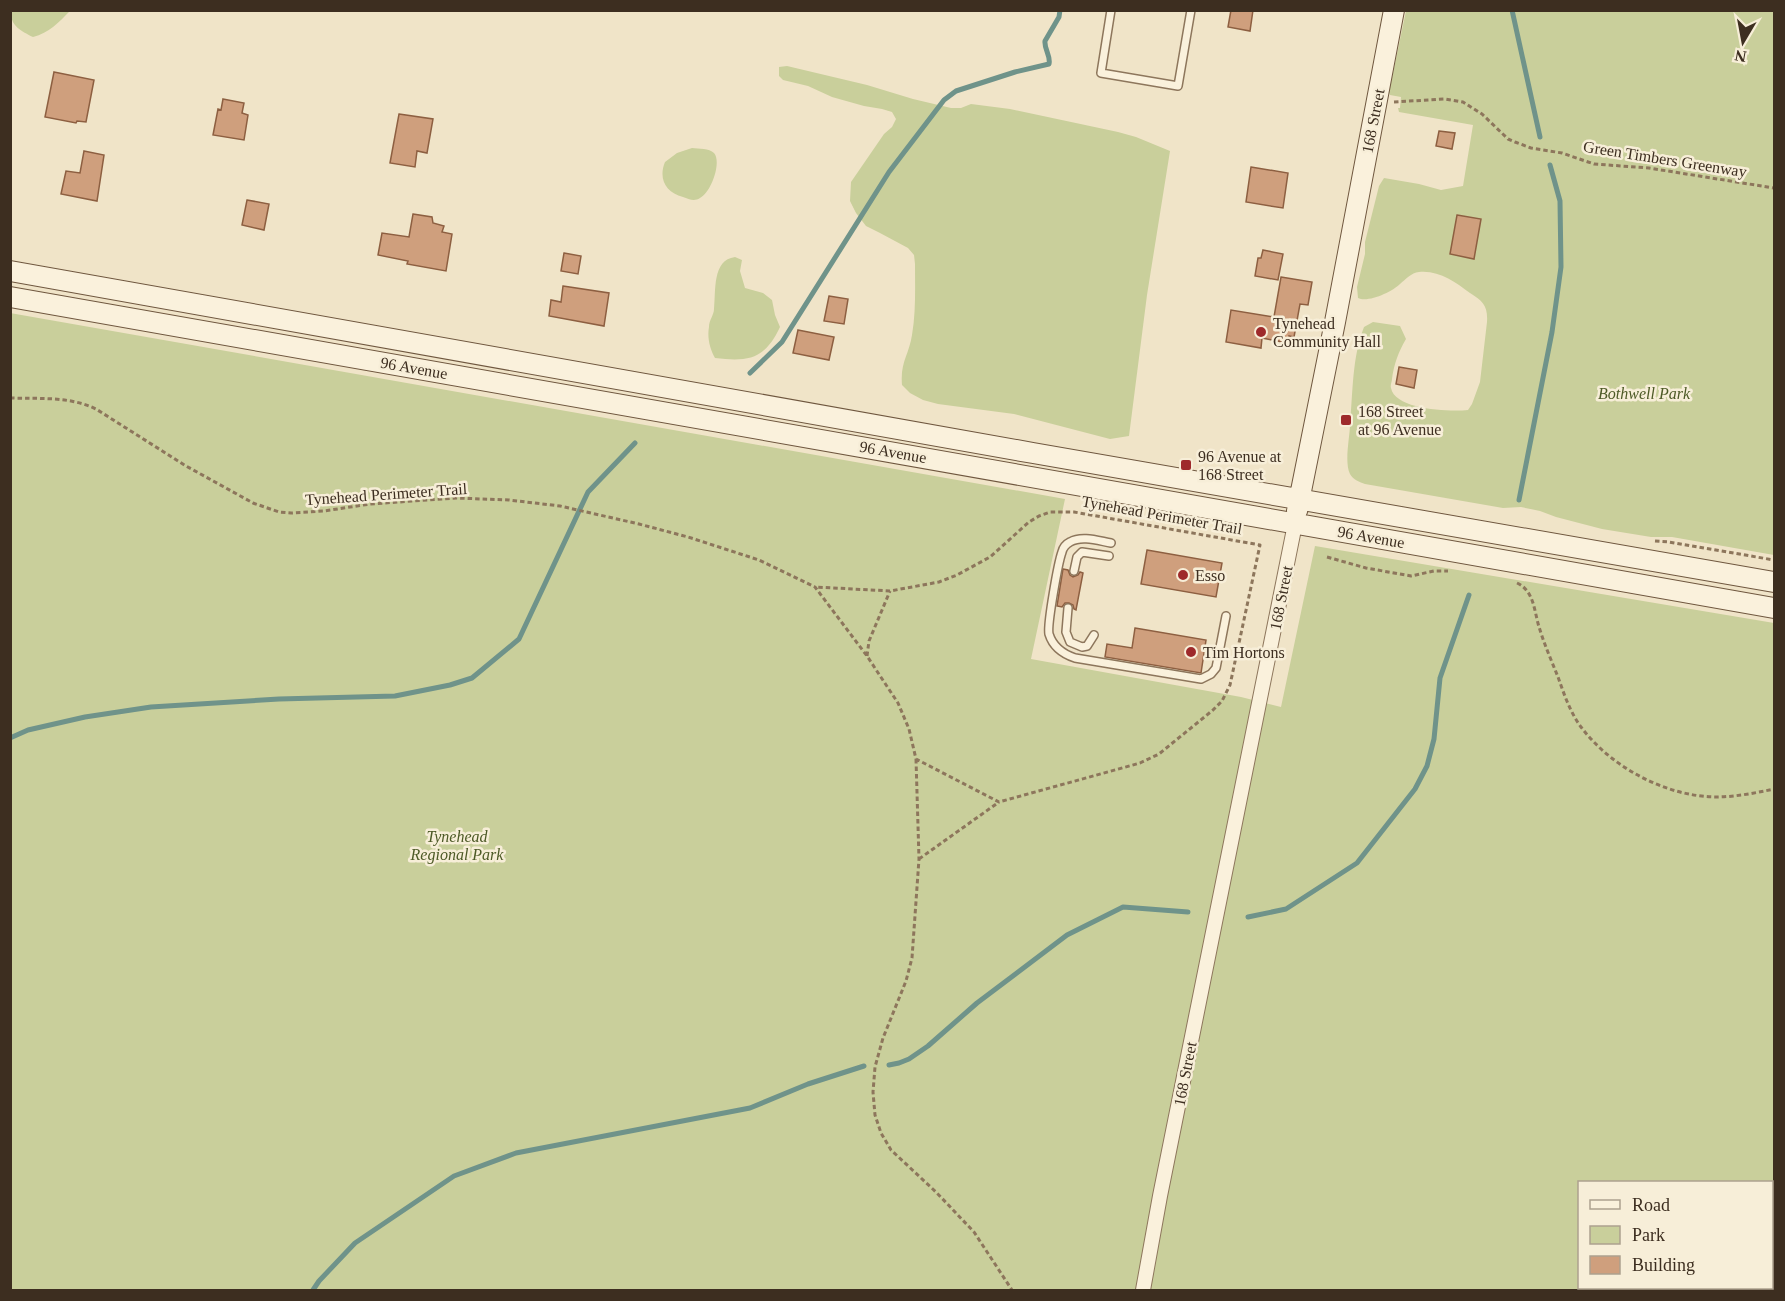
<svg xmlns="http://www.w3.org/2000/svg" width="1785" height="1301" font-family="Georgia,serif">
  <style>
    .green { fill: #c9cf9b; fill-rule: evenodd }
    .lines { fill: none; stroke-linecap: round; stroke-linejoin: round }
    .stream { stroke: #6f938a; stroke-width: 5 }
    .building { fill: #cf9f7d; stroke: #8d5f41; stroke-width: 1.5 }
    .service-casing { stroke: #8d765c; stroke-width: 10 }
    .minor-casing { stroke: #8d765c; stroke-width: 16 }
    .secondary-casing { stroke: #6f573f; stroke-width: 22 }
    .path { stroke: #8d765c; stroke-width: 3; stroke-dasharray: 4.5 3; stroke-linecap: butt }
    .service { stroke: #faf1dc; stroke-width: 7 }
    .minor { stroke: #faf1dc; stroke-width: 14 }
    .secondary { stroke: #faf1dc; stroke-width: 20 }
    .poi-dot { fill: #9e2a2b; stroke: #f7eed8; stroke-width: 2 }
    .labels { text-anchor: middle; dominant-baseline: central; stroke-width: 5; stroke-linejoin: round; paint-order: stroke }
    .street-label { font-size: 16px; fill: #3d2e20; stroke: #f7eed8 }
    .poi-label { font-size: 16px; fill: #3d2e20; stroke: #f7eed8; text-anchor: start }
    .park-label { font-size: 16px; font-style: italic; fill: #4d5a26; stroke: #f7eed8 }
  </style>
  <rect width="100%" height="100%" fill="#f0e4c8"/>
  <path class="green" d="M11 10H70V11C59 22 49 33 33 37 20 30 10 26 11 10Z
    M1406 11H1774V555L1672 537H1651L1602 529 1556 517 1540 511 1521 507 1503 508 1365 484C1360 482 1353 480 1350 474 1344 462 1350 437 1350 424 1353 391 1352 358 1364 327L1373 322 1400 326 1406 339C1398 353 1394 364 1392 379 1392 382 1390 385 1391 388 1395 410 1451 412 1468 410L1472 404 1480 382 1487 322C1488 306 1483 301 1470 293 1455 282 1439 270 1419 272 1411 273 1406 279 1400 284 1392 292 1368 303 1358 298L1357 287 1365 254V242L1379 186 1384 178 1419 184 1441 190 1463 186 1473 125 1399 112 1398 108H1400L1401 97 1390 95 1389 92Z
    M787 66 867 85 913 99 951 108H961L971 104 1010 109 1118 132 1136 137 1170 151 1147 295 1129 436 1110 439 1014 414 938 404 923 400 910 393 902 385C900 362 909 355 912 335 916 312 915 288 915 264L914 255 908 248 880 233 866 226 856 213 850 201 851 182 884 134 892 127 896 119 892 112 882 109 864 106 832 97 808 86 783 80 779 76V67Z
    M692 148C699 149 709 148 714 153 722 162 711 193 700 198 694 202 689 199 683 197 666 193 658 179 665 162L677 153Z
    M735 257 742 260 740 271 745 288 763 293 772 300 775 315 780 327C765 359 749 362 715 358 710 349 707 338 709 327 709 320 714 315 714 309 716 291 712 260 735 257Z
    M10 313 1065 499 1031 659 1241 697 1281 707 1315 546 1774 623V1290H11ZM1580 1182H1772V1288H1580Z"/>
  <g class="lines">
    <path class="stream" d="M1512 10 1540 137
      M750 373 782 342 889 172 944 100 956 91 1015 72 1049 64C1051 56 1044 49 1045 41L1059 17 1060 10
      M1519 500 1552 332 1561 267 1560 201 1550 165
      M10 738 28 730 85 717 151 707 279 699 395 696 450 685 472 678 519 639 588 492 635 443
      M1248 917 1286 909 1357 863 1415 789 1427 766 1434 739 1440 678 1469 595
      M889 1065 899 1063 909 1059 928 1046 977 1003 1067 935 1123 907 1188 912
      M313 1290 319 1281 355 1243 454 1176 516 1153 750 1108 808 1084 864 1066"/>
  </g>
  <path class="building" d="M1231 10H1253L1250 31 1228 27Z
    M54 72 94 80 86 122 77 121 76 123 45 117Z
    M223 99 244 103 242 113 248 115 244 140 213 135 218 109 221 110Z
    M399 114 433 119 427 153 417 151 415 167 390 163Z
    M1439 131 1455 133 1452 149 1436 146Z
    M84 151 104 155 97 201 61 194 66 171 80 173Z
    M1251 167 1288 173 1283 208 1246 202Z
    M247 200 269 204 264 230 242 225Z
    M413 214 432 217 433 223 444 226 442 232 452 234 446 271 407 264 408 261 378 255 382 233 409 237Z
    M1457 215 1481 219 1474 259 1450 254Z
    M1263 250 1283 254 1278 280 1255 276 1258 258H1261Z
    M564 253 581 256 578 274 561 271Z
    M1281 277 1312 282 1308 305 1300 304 1294 337 1289 336 1288 343 1262 338 1261 348 1226 342 1231 310 1274 317Z
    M563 286 609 293 604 326 549 316 551 300 561 302Z
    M829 296 848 299 844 324 824 321Z
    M798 330 834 337 829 360 793 353Z
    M1399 367 1417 370 1414 388 1396 384Z
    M1147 550 1222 563 1216 597 1141 584Z
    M1063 569 1068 570 1070 575 1073 577 1078 575 1080 572 1083 573 1076 610 1074 609 1073 605 1069 603H1065L1062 607 1057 606Z
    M1135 628 1206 640 1201 673 1105 657 1107 644 1132 648Z"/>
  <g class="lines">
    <g class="service-casing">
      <path id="service" d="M1111 10 1101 73 1178 86 1191 10
        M1111 543C1099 541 1082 535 1070 542 1066 544 1063 548 1062 552 1058 563 1047 625 1049 634 1053 647 1063 654 1075 658L1201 679 1211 674 1216 668 1226 616
        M1074 571 1077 557 1082 552 1109 556
        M1068 608 1066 632 1070 642 1082 647 1087 646 1094 635"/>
    </g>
    <g class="minor-casing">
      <path id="minor" d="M1143 1290 1160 1196 1295 524"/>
    </g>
    <g class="secondary-casing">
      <path id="secondary" d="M10 271 1033 453 1774 582
        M10 297 1774 608
        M1297 511 1335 322 1394 10"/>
    </g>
    <path class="path" d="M1394 102 1445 99 1463 102 1482 114 1508 139 1515 142 1531 148 1562 153 1594 164 1649 168 1774 188
      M10 398C40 399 69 396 96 409L186 466 253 503 279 512 291 513 324 511 370 504 456 498 509 500 560 506 639 524 688 537 759 560 815 587 867 656 898 703 909 729 916 759 999 802 1140 763 1159 754 1213 710 1222 701 1230 685 1260 545 1074 512H1050L1039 516 1029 522 990 557 957 575 939 582 890 591 815 587
      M1655 541 1669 542 1774 560
      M1327 557 1366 568 1411 576 1434 571H1448
      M1517 583C1535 591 1534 613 1540 630 1545 646 1552 662 1558 677 1564 694 1570 712 1581 727 1611 767 1665 796 1715 797 1735 797 1755 793 1774 789
      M867 656 869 641 890 591
      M916 759 919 859 912 958 906 981 883 1038 875 1067 873 1092 875 1115 881 1133 891 1150 936 1192 974 1232 1012 1290
      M919 859 999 802"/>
    <use href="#service" class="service"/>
    <use href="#minor" class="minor"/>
    <use href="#secondary" class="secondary"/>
  </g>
  <g class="poi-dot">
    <circle cx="1261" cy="332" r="6"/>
    <rect x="1340" y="414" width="12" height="12" rx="3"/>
    <rect x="1180" y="459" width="12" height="12" rx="3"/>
    <circle cx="1183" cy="575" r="6"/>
    <circle cx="1191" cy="652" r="6"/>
  </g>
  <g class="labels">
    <g class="street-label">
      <text transform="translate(1373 121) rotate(-79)">168 Street</text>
      <text transform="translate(1665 159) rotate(9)">Green Timbers Greenway</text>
      <text transform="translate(414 368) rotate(10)">96 Avenue</text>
      <text transform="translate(893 452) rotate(10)">96 Avenue</text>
      <text transform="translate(386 494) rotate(-4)">Tynehead Perimeter Trail</text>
      <text transform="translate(1162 515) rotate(10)">Tynehead Perimeter Trail</text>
      <text transform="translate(1371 537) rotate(10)">96 Avenue</text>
      <text transform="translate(1281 598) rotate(-79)">168 Street</text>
      <text transform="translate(1185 1074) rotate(-79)">168 Street</text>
    </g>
    <g class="poi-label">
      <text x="1273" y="323">Tynehead<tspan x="1273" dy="18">Community Hall</tspan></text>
      <text x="1358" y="411">168 Street<tspan x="1358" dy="18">at 96 Avenue</tspan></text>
      <text x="1198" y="456">96 Avenue at<tspan x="1198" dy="18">168 Street</tspan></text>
      <text x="1195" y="575">Esso</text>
      <text x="1203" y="652">Tim Hortons</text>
    </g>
    <g class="park-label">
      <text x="1644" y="393">Bothwell Park</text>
      <text x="457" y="836">Tynehead<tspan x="457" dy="18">Regional Park</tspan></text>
    </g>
  </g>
  <rect width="1785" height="1301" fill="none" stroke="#3d2e20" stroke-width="24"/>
  <rect x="1578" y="1181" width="195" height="108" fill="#f7eed8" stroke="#ada18e" stroke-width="1.5"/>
  <rect x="1590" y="1200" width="30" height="9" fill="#faf1dc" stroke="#ada18e" stroke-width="1.5"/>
  <text x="1632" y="1211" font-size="18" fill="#3d2e20">Road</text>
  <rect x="1590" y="1226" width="30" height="18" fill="#c9cf9b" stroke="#ada18e" stroke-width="1.5"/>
  <text x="1632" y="1241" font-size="18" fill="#3d2e20">Park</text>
  <rect x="1590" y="1256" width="30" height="18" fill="#cf9f7d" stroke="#ada18e" stroke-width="1.5"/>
  <text x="1632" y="1271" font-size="18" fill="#3d2e20">Building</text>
  <g transform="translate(1743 42) rotate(190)" stroke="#f7eed8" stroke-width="4.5" paint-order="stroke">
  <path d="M0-4.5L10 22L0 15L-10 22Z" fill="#3d2e20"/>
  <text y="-9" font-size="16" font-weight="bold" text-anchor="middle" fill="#3d2e20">N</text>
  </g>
</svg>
